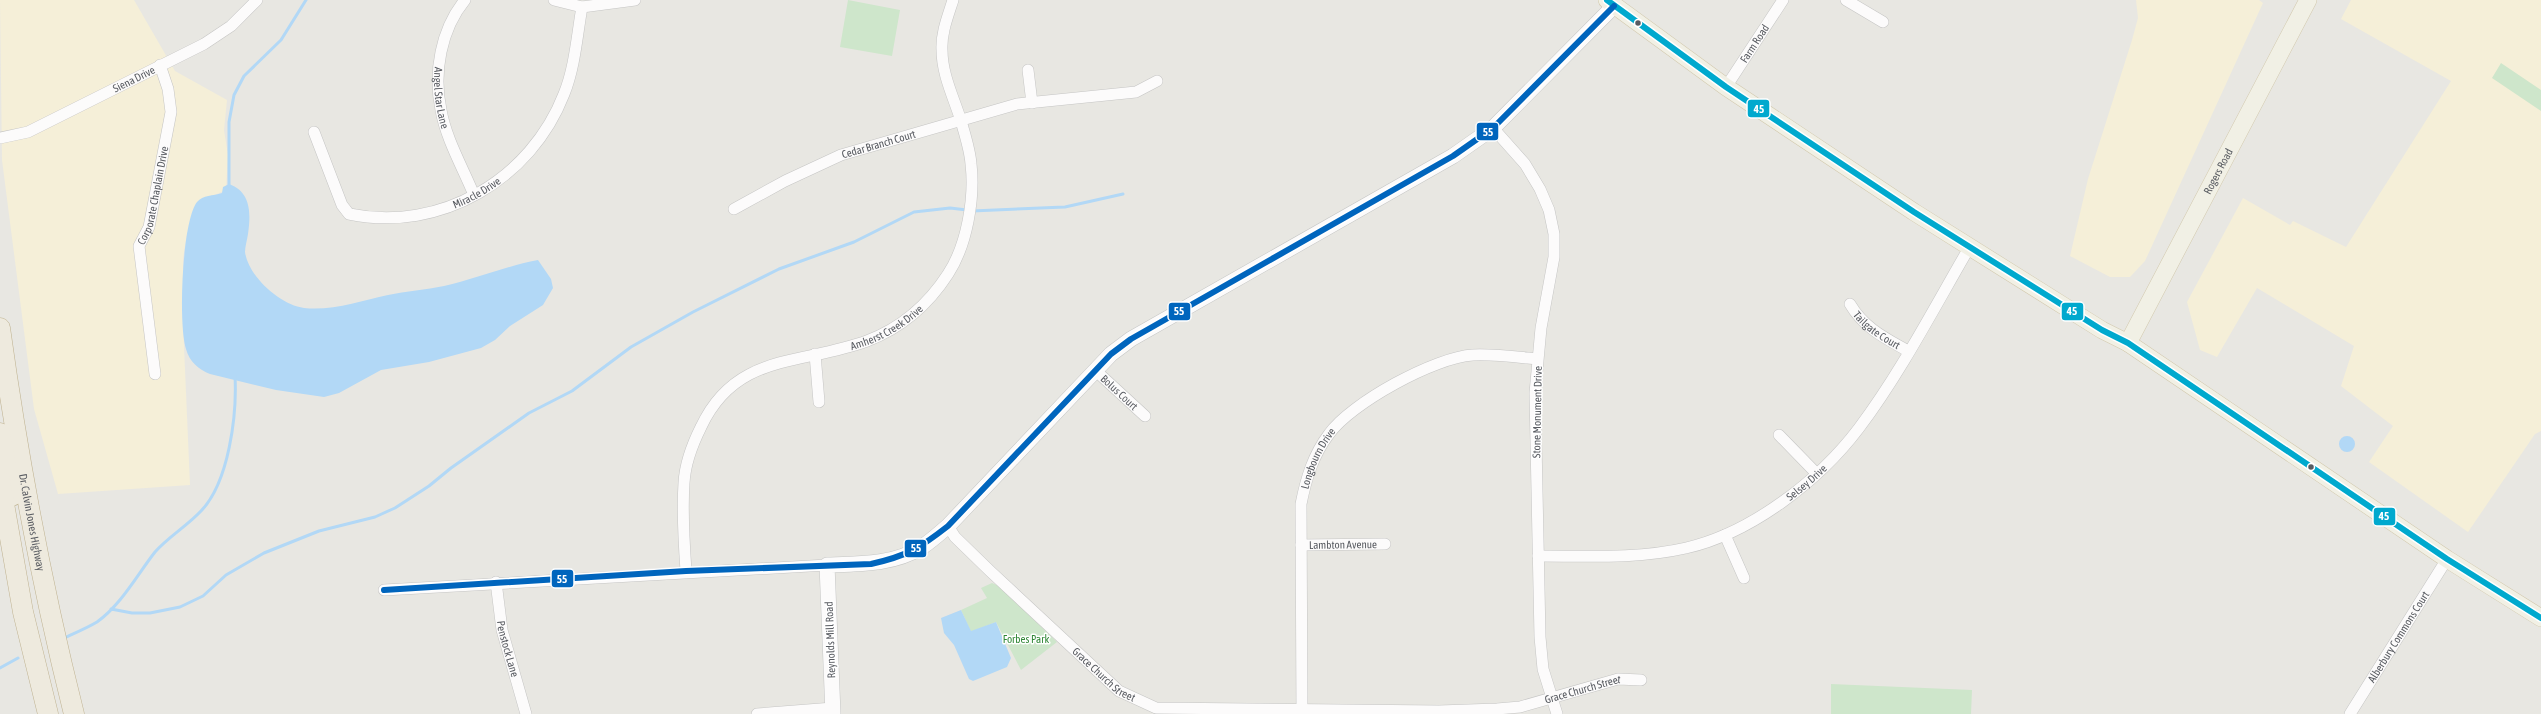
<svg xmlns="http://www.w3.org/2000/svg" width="2541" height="714" font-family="'Asap Condensed',sans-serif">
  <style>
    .commercial { fill: #f5efd8 }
    .green { fill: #cee6cb }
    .water { fill: #b2d8f6 }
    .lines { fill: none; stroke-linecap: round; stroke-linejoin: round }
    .stream { stroke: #b2d8f6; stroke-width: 3 }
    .street-casing { stroke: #c5c5c4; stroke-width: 12 }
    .secondary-casing { stroke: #c5c6c5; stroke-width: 16 }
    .primary-casing { stroke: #d2c9ae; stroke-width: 18 }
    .highway-casing { stroke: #bfb290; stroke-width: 21 }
    .street { stroke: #fcfbfb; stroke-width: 11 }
    .secondary { stroke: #fcfbfb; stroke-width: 15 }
    .primary { stroke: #f1f0e5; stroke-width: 17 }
    .highway { stroke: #eeeade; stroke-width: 20 }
    .bus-1-casing { stroke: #fff; stroke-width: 9 }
    .bus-2-casing { stroke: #fff; stroke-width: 9 }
    .bus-1 { stroke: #00a9ce; stroke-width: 6 }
    .bus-2 { stroke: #0065bd; stroke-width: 6 }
    .bus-dot { fill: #585b61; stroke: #fff; stroke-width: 1.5 }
    .labels { text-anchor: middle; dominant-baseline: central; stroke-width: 3; stroke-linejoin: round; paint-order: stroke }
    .street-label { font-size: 11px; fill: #585b61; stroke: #fff }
    .park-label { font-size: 11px; fill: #308736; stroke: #fff }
    .line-badge { stroke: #fff; stroke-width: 1.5 }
    .badge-label { font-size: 11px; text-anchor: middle; font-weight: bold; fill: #fff }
  </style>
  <rect width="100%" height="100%" fill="#e8e7e2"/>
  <path class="commercial" d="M0 0H134L175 71 227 100 224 130 228 155 226 190 212 196 187 233 183 259V323L190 485 58 494 34 409 2 160Z
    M2136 0H2259L2263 3 2145 261 2130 277H2110L2070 256 2088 179 2132 40 2138 18Z
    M2351 0H2541V431L2535 434 2468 532 2369 462 2393 426 2341 386 2354 346 2257 288 2217 357 2200 350 2187 302 2243 198 2290 225 2293 221 2346 247 2451 81 2341 19Z"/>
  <path class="green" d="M848 0 900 10 892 56 840 47Z
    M2501 63 2541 90V111L2492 78Z
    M992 583 999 586 1057 642 1021 670 996 622 971 632 961 610 987 598 981 588Z
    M1831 684 1972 690 1971 714H1831Z"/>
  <path class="water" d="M229 184C251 192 251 213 248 234 247 240 245 247 245 252 248 276 280 305 304 308 332 311 361 301 388 295 406 291 426 290 444 286 476 279 506 266 538 260L551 279 553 288 543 305 510 326 495 340 481 348 429 362 381 370 339 393 324 397 276 390 210 374C199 370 189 361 186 349 178 325 182 221 197 202 203 195 213 196 222 193L223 187Z
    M2339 444a8 8 0 1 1 16 0a8 8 0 1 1-16 0Z
    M961 610 971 631 996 622 1011 658 1007 667 973 681 969 679 954 645 944 633 941 618Z"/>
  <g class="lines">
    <path class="stream" d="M229 186V122L234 95 244 76 281 40 306 0
      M972 211 1065 207 1123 194
      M111 609 132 613H150L180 607 203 596 226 575 264 553 319 531 375 517 395 508 429 486 451 468 529 413 572 391 631 347 693 312 779 269 854 242 914 212 950 208 967 210
      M64 638C75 633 87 628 97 622 121 605 137 575 155 552 168 537 187 526 201 511 229 482 237 415 235 376
      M0 668 18 658"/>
    <g class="street-casing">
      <g id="street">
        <path id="s1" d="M465 0C441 29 433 73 441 110 446 139 463 168 474 195"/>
        <path d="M554 0 582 7 635 0"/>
        <path d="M1846 0 1883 22"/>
        <path d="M1028 70 1032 103"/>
        <path id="s2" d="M1726 87 1783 0"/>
        <path d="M1493 128 1525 164 1540 189 1549 210 1554 234V257L1541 328 1535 393 1540 637 1543 669 1557 714"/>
        <path id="s3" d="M314 132 342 205 349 214C441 233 531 179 564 94 575 67 577 35 582 7"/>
        <path id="s4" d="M0 138 28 132 204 44 231 26 257 0"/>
        <path id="s5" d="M734 209 785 181 841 155 1017 104 1136 92 1157 81"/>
        <path id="s6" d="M1850 304C1864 328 1885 338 1908 351"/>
        <path d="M815 354 819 402"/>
        <path id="s7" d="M1095 370 1145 416"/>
        <path id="s8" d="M155 374 139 246 149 227 171 112 168 89 160 65"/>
        <path d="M1779 435 1816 473"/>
        <path id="s9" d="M948 526 955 537 990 571 1119 691 1156 708 1439 711 1497 709 1520 707 1618 679 1641 680"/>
        <path d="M1725 535 1744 578"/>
        <path id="s10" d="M1301 545 1385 544"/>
        <path id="s11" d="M1538 556C1587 556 1638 559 1686 548 1751 533 1819 481 1859 428 1901 372 1934 308 1969 248"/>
        <path id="s12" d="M686 571C684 543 682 512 684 483 685 463 692 445 701 427 736 352 802 365 867 341 901 328 928 305 948 274 967 245 975 198 971 164 970 150 965 135 961 121 954 98 942 75 942 50 941 33 948 16 953 0"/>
        <path id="s13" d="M496 582 502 630 526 714"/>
        <path d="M384 590 827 565"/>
        <path d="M757 714 833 708"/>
        <path id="s14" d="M1302 714 1301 504C1306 479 1313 455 1329 434 1351 403 1435 357 1473 355 1494 354 1517 357 1537 359"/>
        <path id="s15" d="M2350 714 2447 559"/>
      </g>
    </g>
    <g class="secondary-casing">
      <path id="secondary" d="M833 714 827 565C859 564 893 565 922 547 931 541 940 533 948 526L1111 354 1131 339 1453 156 1493 128 1614 6"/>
    </g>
    <g class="primary-casing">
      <g id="primary">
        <path d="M1607 0 1726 87 1914 212 2102 330 2128 343 2447 559 2541 618"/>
        <path id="s16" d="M2128 343 2308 0"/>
      </g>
    </g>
    <g class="highway-casing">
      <g id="highway">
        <path id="s17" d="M0 328C18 458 42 587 74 714"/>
        <path d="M0 433 12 496"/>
        <path d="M0 481 23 612 48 714"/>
      </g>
    </g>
    <use href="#street" class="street"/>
    <use href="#secondary" class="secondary"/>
    <use href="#primary" class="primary"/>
    <use href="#highway" class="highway"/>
    <g class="bus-1-casing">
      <path id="bus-1" d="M1607 0 1726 87 1914 212 2102 330 2128 343 2447 559 2541 618"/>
    </g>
    <g class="bus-2-casing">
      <path id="bus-2" d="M384 590 686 571 871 564C907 556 920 548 948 526L1111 354 1131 339 1453 156 1493 128 1614 6"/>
    </g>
    <use href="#bus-1" class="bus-1"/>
    <use href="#bus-2" class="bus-2"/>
  </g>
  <g class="bus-dot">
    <circle cx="1638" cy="23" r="3.5"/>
    <circle cx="2311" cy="467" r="3.5"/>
  </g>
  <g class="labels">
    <g class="street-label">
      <text stroke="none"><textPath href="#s2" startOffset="52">Farm Road</textPath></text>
      <text stroke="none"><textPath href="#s4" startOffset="147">Siena Drive</textPath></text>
      <text stroke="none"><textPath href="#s1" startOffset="104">Angel Star Lane</textPath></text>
      <text stroke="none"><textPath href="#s5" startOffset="159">Cedar Branch Court</textPath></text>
      <text stroke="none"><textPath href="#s16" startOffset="194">Rogers Road</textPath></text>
      <text stroke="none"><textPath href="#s3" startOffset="222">Miracle Drive</textPath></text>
      <text stroke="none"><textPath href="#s8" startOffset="182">Corporate Chaplain Drive</textPath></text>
      <text stroke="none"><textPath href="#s12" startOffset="366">Amherst Creek Drive</textPath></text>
      <text stroke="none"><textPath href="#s6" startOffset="38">Tailgate Court</textPath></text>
      <text stroke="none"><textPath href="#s7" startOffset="33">Bolus Court</textPath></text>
      <text transform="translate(1537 412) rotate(-89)">Stone Monument Drive</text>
      <text stroke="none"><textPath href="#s14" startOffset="259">Longbourn Drive</textPath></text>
      <text stroke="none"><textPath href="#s11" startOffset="287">Selsey Drive</textPath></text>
      <text stroke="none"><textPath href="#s17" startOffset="197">Dr. Calvin Jones Highway</textPath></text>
      <text stroke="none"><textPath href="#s10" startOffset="42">Lambton Avenue</textPath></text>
      <text stroke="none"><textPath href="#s15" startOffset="91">Alberbury Commons Court</textPath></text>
      <text transform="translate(830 640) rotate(-92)">Reynolds Mill Road</text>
      <text stroke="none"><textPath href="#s13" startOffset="68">Penstock Lane</textPath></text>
      <text stroke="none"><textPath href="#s9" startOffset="216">Grace Church Street</textPath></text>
      <text stroke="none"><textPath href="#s9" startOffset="708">Grace Church Street</textPath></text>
    </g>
    <g class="park-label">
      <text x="1026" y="639">Forbes Park</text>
    </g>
  </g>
  <g class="line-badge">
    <rect x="1747" y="99" width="23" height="19" rx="4" fill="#00a9ce"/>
    <rect x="1476" y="122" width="23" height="19" rx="4" fill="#0065bd"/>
    <rect x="2061" y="302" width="23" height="19" rx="4" fill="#00a9ce"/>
    <rect x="1168" y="302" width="23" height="19" rx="4" fill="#0065bd"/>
    <rect x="2373" y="507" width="23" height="19" rx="4" fill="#00a9ce"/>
    <rect x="904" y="539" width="23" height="19" rx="4" fill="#0065bd"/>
    <rect x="551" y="569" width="23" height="19" rx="4" fill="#0065bd"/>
  </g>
  <g class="badge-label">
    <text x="1759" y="113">45</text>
    <text x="1488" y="136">55</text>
    <text x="2072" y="315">45</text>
    <text x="1179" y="315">55</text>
    <text x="2384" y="520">45</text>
    <text x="916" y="552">55</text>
    <text x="562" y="583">55</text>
  </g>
</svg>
